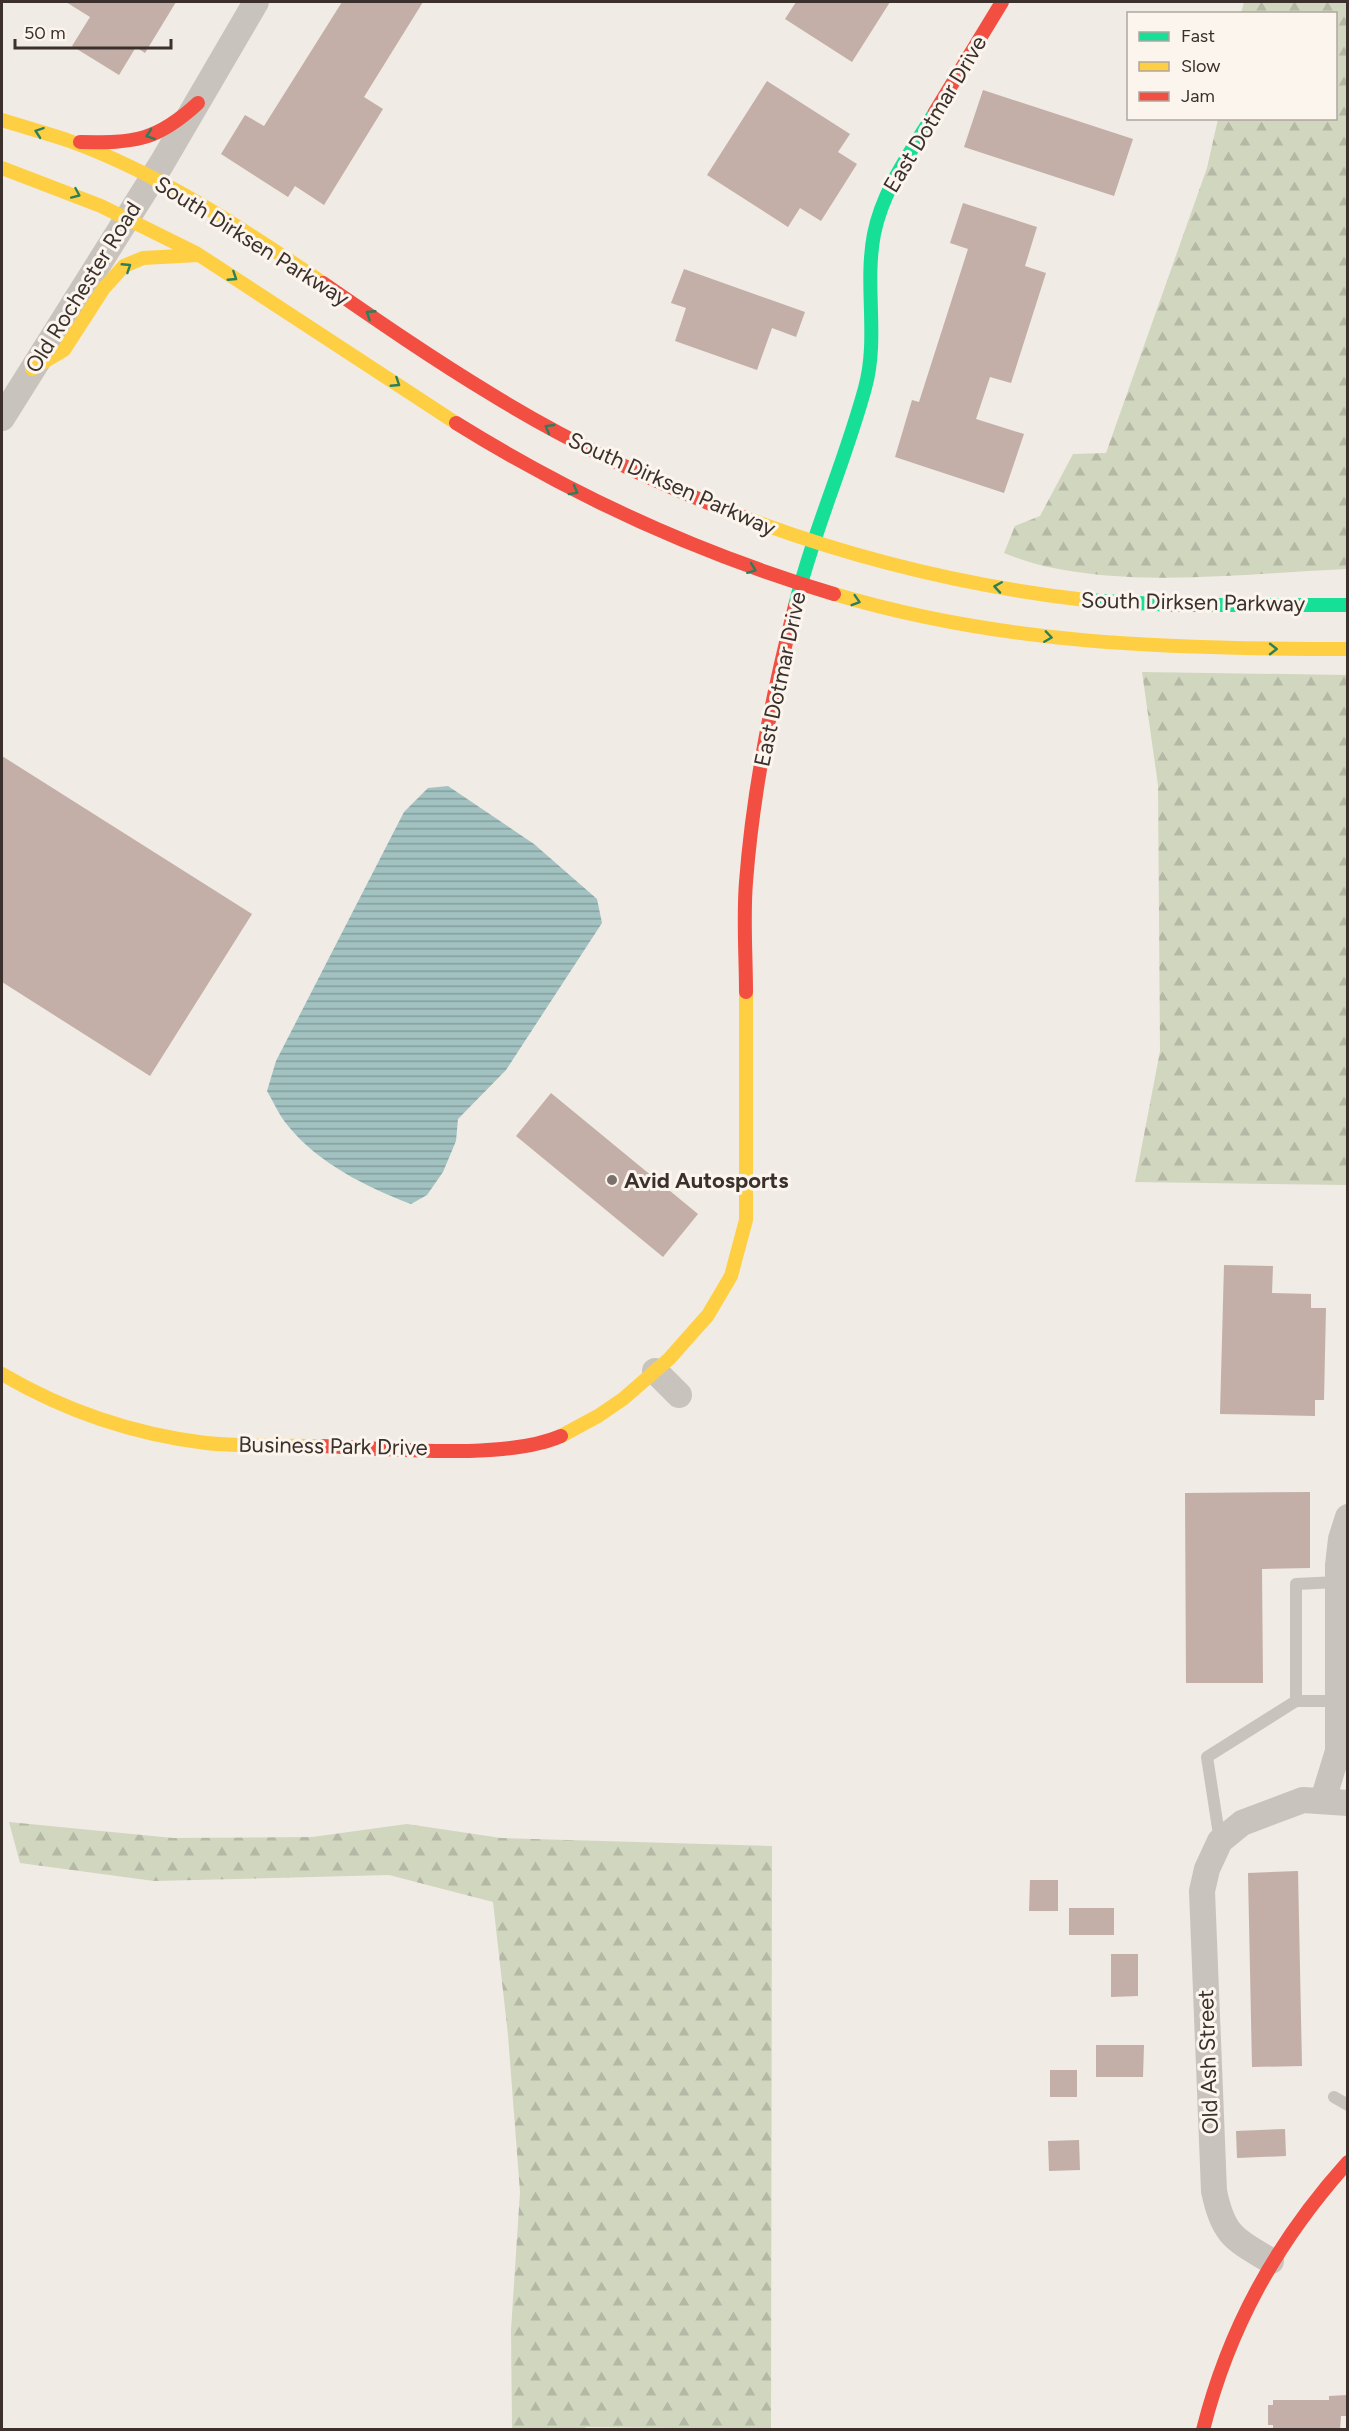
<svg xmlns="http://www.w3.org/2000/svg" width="1349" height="2431" font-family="Figtree,sans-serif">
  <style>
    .forest { fill: url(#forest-firs) }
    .water { fill: url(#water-rules) }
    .building { fill: #c3afa7 }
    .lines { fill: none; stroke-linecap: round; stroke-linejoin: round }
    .lane { stroke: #c9c3be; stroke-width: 12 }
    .street { stroke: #c9c3be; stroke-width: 26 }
    .fast { stroke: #16e098; stroke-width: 14 }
    .slow { stroke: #ffcf43; stroke-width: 14 }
    .jam { stroke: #f24e42; stroke-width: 14 }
    .oneway { stroke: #2a7f5c }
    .poi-dot { fill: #7a716c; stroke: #fbf5ee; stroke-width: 2 }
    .labels { text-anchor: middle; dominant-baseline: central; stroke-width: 6; stroke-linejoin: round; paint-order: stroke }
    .street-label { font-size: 22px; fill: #3b302b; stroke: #fbf5ee }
    .poi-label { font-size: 22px; font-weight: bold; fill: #3b302b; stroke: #fbf5ee; text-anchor: start }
  </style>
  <defs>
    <pattern id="forest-firs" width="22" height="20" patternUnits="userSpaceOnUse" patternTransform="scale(1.5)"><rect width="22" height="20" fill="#d1d6bf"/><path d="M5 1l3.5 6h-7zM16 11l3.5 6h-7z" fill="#b4b8a4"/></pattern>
    <pattern id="water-rules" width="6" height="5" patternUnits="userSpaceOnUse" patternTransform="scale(1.5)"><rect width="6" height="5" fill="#a1c2c1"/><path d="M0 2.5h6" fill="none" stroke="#849e9d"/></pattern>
  </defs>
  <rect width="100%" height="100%" fill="#f0ebe5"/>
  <path class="forest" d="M1244 2H1347V569C1250 573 1140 588 1044 566 1031 563 1017 558 1004 553L1015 526 1040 516 1073 454 1106 453 1207 168 1218 119 1336 118V14L1241 13Z
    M1142 672 1347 675V1185L1135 1182 1160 1051 1158 785Z
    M9 1822 173 1838 312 1837 407 1824 501 1838 772 1846 771 2429 586 2427 584 2430 512 2429 511 2330 520 2192 508 2035 493 1902 389 1875 154 1881 20 1863Z"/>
  <path class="water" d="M448 786 534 844 597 899 602 923 506 1070 458 1119 456 1141 443 1172 427 1195 411 1204C368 1188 318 1163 289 1127 280 1117 274 1103 267 1091L276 1061 404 812 428 788Z"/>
  <path class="building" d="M66 2H176L145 53 136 47 119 75 72 46 90 17Z
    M342 2H423L364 97 383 109 324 205 295 186 288 197 221 154 245 115 264 126Z
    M796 2H890L852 62 785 19Z
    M767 81 850 134 838 152 857 164 821 221 800 208 788 227 707 175Z
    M983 90 1133 139 1114 196 964 147Z
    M963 203 1037 227 1025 266 1046 273 1011 383 990 377 976 419 1024 434 1004 493 895 457 912 400 919 402 968 249 950 243Z
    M684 269 805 312 796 337 772 328 757 370 675 341 686 308 671 303Z
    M2 756 252 914 150 1076 2 982Z
    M551 1093 698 1214 663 1257 516 1136Z
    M1224 1265 1273 1266 1272 1293 1311 1294V1308H1326L1324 1400H1315V1416L1220 1414Z
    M1310 1492V1568L1262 1569 1263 1683H1186L1185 1493Z
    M1298 1871 1302 2066 1252 2067 1248 1873Z
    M1030 1880H1058V1911H1029Z
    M1069 1908H1114V1935H1069Z
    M1111 1954H1138V1996L1111 1997Z
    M1096 2045H1144L1143 2077H1096Z
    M1050 2070H1077V2097H1050Z
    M1285 2129 1286 2156 1237 2158 1236 2131Z
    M1079 2140 1080 2170 1049 2171 1048 2141Z
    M1347 2395V2416H1341L1340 2430H1273V2425H1268V2405H1273V2400H1329V2396Z"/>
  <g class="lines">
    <path class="lane" d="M1338 1582 1296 1584V1701H1339
      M1220 1841 1207 1757 1296 1701
      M1334 2097 1348 2105"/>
    <path class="street" d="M2 418 162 163 256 2
      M655 1371 679 1395
      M1323 1800 1338 1751V1565L1341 1539 1348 1517
      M1271 2261C1234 2239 1223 2235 1214 2191L1202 1891 1207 1869 1220 1841 1242 1823 1303 1800 1348 1803"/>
    <path class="fast" d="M1086 600 1173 605H1348
      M795 606C813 532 845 462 865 388 879 338 864 286 874 234 883 189 911 152 935 112"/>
    <path class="slow" d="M2 120C24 127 46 133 67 140 159 173 243 229 323 283
      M2 168 101 206 196 253 456 423
      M32 369 64 350 104 288 124 266 143 258 198 255
      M746 518C855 559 971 587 1086 600
      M834 594C1006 645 1170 649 1348 649
      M2 1374C65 1411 133 1434 206 1443 243 1447 283 1445 321 1446
      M561 1436 598 1416 623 1399 669 1359 708 1315 731 1276 746 1220V992"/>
    <path class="jam" d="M935 112 1002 2
      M80 142C135 143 157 141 198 103
      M323 283C378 321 433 359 491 394 572 444 658 484 746 518
      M456 423C575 497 700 554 834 594
      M746 992C746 956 743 918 746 882 753 789 772 696 795 606
      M321 1446C386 1448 503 1461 561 1436
      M1203 2430C1229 2327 1277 2241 1348 2162"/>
  </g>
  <defs><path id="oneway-chevron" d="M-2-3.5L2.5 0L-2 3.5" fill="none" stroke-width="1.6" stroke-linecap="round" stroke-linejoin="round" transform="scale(1.5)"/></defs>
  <g class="oneway">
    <use href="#oneway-chevron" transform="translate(39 132) rotate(-161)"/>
    <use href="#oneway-chevron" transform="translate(150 135) rotate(161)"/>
    <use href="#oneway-chevron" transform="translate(76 194) rotate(24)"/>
    <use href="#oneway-chevron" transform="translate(127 267) rotate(-33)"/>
    <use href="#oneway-chevron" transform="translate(233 277) rotate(33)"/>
    <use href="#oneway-chevron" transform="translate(370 314) rotate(-147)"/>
    <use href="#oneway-chevron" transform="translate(396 383) rotate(33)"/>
    <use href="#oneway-chevron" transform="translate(549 428) rotate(-150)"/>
    <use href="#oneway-chevron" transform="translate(574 491) rotate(29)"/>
    <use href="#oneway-chevron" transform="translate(752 569) rotate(21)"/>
    <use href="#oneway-chevron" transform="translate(998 587) rotate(-171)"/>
    <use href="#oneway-chevron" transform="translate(856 601) rotate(17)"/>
    <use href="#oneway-chevron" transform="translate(1048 637) rotate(8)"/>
    <use href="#oneway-chevron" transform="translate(1273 649)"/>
  </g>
  <circle class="poi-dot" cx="612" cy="1180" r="6"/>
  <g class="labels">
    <g class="street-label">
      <text transform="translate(935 114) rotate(-59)">East Dotmar Drive</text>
      <text transform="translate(252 241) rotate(32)">South Dirksen Parkway</text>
      <text transform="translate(83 287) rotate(-58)">Old Rochester Road</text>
      <text transform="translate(672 484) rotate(24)">South Dirksen Parkway</text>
      <text transform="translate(1193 602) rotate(1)">South Dirksen Parkway</text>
      <text transform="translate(780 679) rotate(-78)">East Dotmar Drive</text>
      <text transform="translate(333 1446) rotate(1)">Business Park Drive</text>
      <text transform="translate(1208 2062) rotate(-92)">Old Ash Street</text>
    </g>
    <g class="poi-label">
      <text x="624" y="1180">Avid Autosports</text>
    </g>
  </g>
  <rect width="1349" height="2431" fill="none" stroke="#3b302b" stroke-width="6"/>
  <rect x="1127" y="12" width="210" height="108" fill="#fbf5ee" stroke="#aea6a0" stroke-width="1.5"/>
  <rect x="1139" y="32" width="30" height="9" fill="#16e098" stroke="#aea6a0" stroke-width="1.5"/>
  <text x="1181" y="42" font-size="18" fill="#3b302b">Fast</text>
  <rect x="1139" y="62" width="30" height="9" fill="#ffcf43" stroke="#aea6a0" stroke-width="1.5"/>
  <text x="1181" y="72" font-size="18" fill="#3b302b">Slow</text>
  <rect x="1139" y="92" width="30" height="9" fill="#f24e42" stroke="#aea6a0" stroke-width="1.5"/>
  <text x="1181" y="102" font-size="18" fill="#3b302b">Jam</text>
  <path d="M15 39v9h156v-9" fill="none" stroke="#3b302b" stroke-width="3"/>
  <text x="24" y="39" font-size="18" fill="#3b302b" stroke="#fbf5ee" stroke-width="4.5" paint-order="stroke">50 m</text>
</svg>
